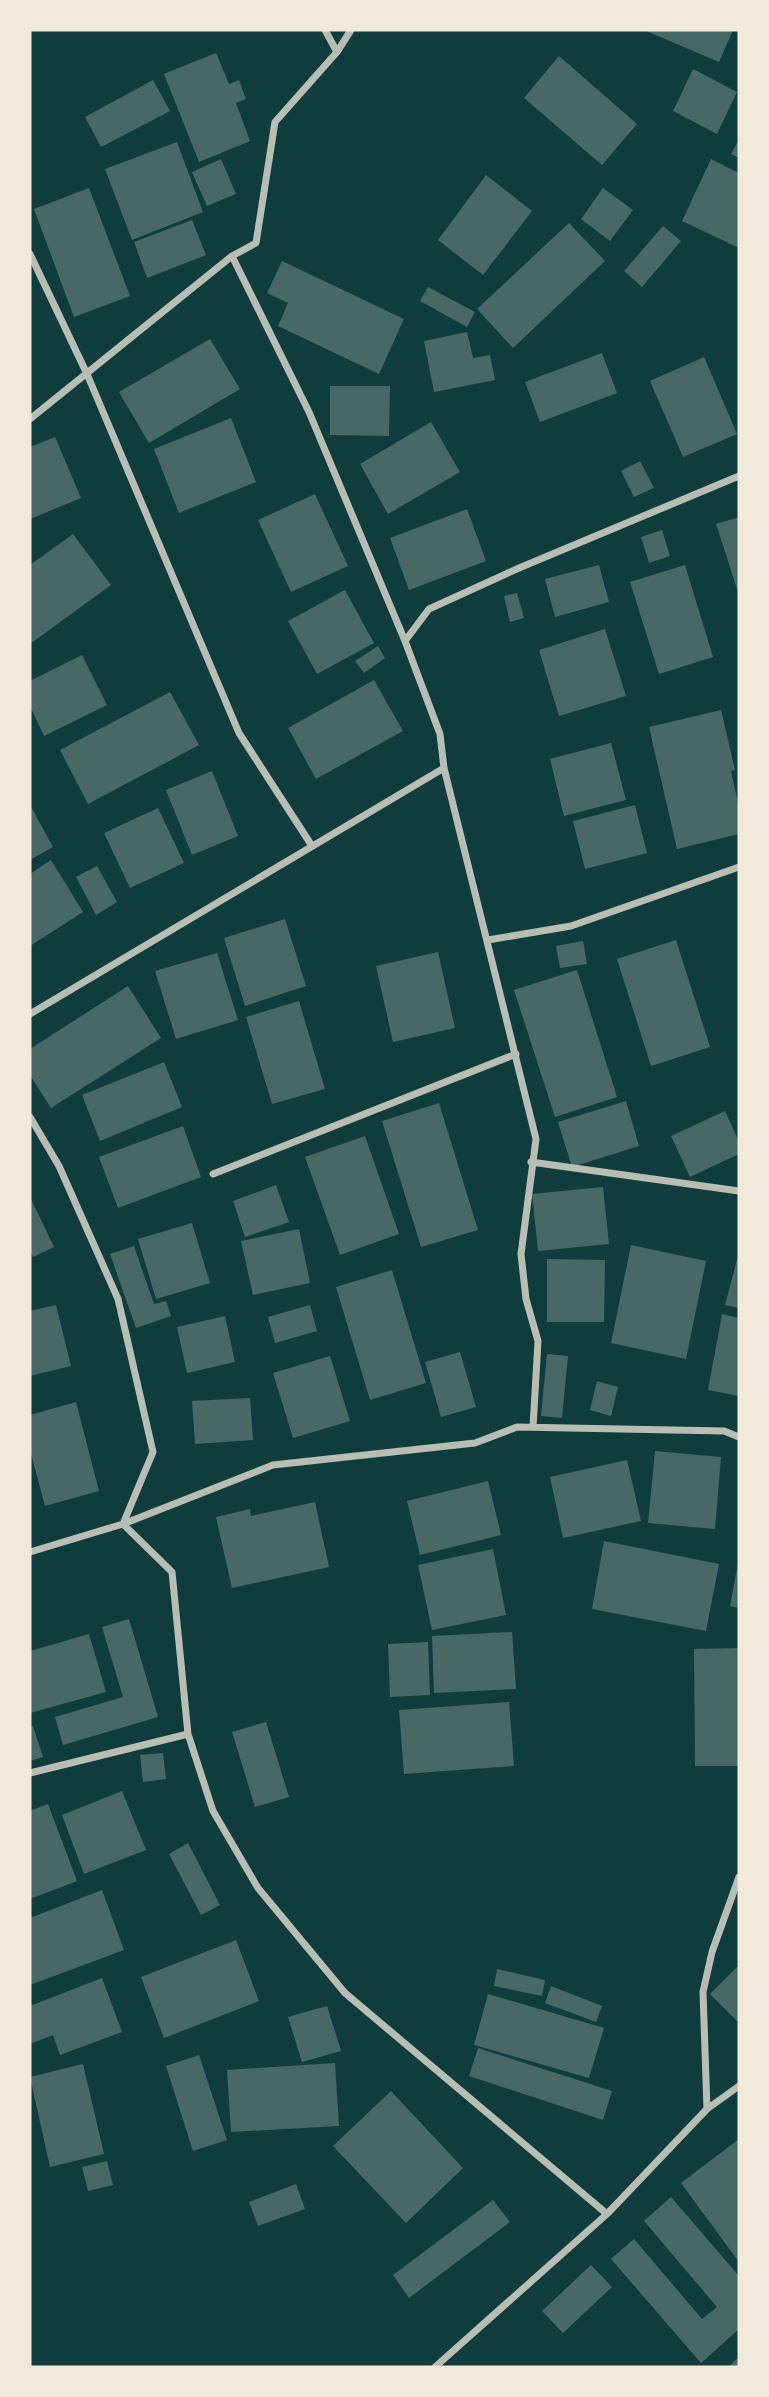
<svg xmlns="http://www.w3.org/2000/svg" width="769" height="2397" font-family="'Open Sans',sans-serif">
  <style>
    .building { fill: #486865 }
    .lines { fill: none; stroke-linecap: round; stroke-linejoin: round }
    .minor { stroke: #b8beb3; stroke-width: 7 }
  </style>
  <rect width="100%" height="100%" fill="#0f3d3e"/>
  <path class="building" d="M644 30H733L719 62Z
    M216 53 229 84 239 80 246 99 236 103 250 141 199 162 164 74Z
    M559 56 637 124 602 165 524 98Z
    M693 69 737 92 717 134 673 111Z
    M153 80 170 111 101 147 85 117Z
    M739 139V158L731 154Z
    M177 142 203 212 132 240 105 169Z
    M221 159 236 194 207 206 192 172Z
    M711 159 739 173V248L682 221Z
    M486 175 532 211 483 275 438 240Z
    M89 188 130 296 74 317 34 209Z
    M603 188 633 210 610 241 581 219Z
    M192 220 206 255 147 278 134 242Z
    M569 223 605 261 513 348 477 309Z
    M663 226 681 241 642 287 624 271Z
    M282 261 404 319 379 374 278 326 288 303 267 293Z
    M428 287 475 312 467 327 420 301Z
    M467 332 473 358 490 355 495 380 434 392 424 341Z
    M210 339 240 389 149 443 119 392Z
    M602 353 617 393 540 422 525 382Z
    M704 357 737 434 683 457 650 381Z
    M330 386H390L389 436 330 435Z
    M231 418 256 482 179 513 154 449Z
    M431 422 460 472 388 514 360 464Z
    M55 437 81 498 30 519V447Z
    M640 461 654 488 634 497 621 471Z
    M315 494 348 566 291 592 258 520Z
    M467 509 486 561 409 590 390 538Z
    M739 517V595L716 524Z
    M662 530 670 556 649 563 641 537Z
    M73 534 111 585 30 644V565Z
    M599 565 609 602 555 617 545 579Z
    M685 565 713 657 659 674 630 582Z
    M345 590 374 643 317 674 288 621Z
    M517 593 524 618 510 622 504 596Z
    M605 629 626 696 559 716 539 650Z
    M378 646 385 658 364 673 355 661Z
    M82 655 107 705 44 736 30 706V681Z
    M374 680 403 731 316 779 288 728Z
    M170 692 199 745 88 804 60 750Z
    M721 710 735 770 731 771 739 808V834L677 849 649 727Z
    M611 743 626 800 564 816 550 759Z
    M212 771 238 836 192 855 166 790Z
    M30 805 53 847 30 860Z
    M635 805 647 853 585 869 573 821Z
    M158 808 184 863 130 888 104 833Z
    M51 860 83 912 30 946V874Z
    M97 866 117 902 96 915 76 877Z
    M285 919 306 986 245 1006 224 938Z
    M676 940 710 1047 651 1066 617 959Z
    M583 941 587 964 560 968 556 946Z
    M438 952 455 1028 393 1042 376 966Z
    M217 953 238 1020 176 1039 155 971Z
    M577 970 617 1097 555 1117 514 990Z
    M128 986 161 1038 51 1108 30 1075V1049Z
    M299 1001 325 1089 272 1104 246 1017Z
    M164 1062 182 1107 100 1141 82 1095Z
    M626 1101 639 1146 572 1167 558 1122Z
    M439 1103 478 1230 421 1247 382 1121Z
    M725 1111 739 1142V1154L690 1177 671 1136Z
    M183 1126 201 1177 118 1208 99 1157Z
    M365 1136 399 1234 340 1255 305 1157Z
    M276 1185 289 1222 245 1237 233 1201Z
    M603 1187 609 1244 538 1251 532 1194Z
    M30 1197 54 1247 33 1257 30 1251Z
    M192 1223 210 1283 156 1299 138 1239Z
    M299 1229 310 1283 253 1295 241 1241Z
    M631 1245 706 1261 686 1359 611 1343Z
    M134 1246 154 1304 166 1301 171 1316 136 1328 110 1254Z
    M739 1252V1308L725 1305Z
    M547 1259 605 1260 604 1322H547Z
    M392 1270 426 1383 370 1400 336 1287Z
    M56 1305 71 1366 30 1376V1311Z
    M310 1305 317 1331 275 1343 268 1317Z
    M722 1314 739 1318V1396L708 1390Z
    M225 1316 235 1362 187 1373 177 1327Z
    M460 1352 476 1407 441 1417 425 1362Z
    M547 1354 568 1356 562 1418 541 1416Z
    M330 1356 350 1421 293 1438 273 1373Z
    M597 1381 618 1387 611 1416 590 1410Z
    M250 1398 253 1440 195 1444 192 1401Z
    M76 1402 99 1491 45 1506 30 1450V1415Z
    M655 1451 721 1457 715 1529 648 1523Z
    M627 1460 641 1521 563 1538 550 1477Z
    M488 1481 501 1535 420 1555 407 1501Z
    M315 1502 329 1567 232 1588 216 1517 250 1509 251 1516Z
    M604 1541 719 1564 706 1631 592 1609Z
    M493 1549 506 1615 432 1630 418 1565Z
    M738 1563H739V1608L730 1606Z
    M129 1619 158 1717 63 1745 55 1717 123 1697 102 1627Z
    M512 1632 516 1689 434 1693 432 1636Z
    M89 1634 106 1692 30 1713V1651Z
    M428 1642 430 1695 390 1697 388 1644Z
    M739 1648V1766H695L694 1649Z
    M509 1702 514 1766 404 1774 399 1710Z
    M266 1722 289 1797 255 1807 232 1732Z
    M33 1726 43 1757 30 1761V1727Z
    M163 1753 166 1779 143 1782 140 1755Z
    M122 1791 146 1850 84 1874 62 1815Z
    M48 1804 77 1881 30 1899V1811Z
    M188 1843 220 1905 201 1915 169 1854Z
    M102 1890 124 1950 30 1985V1918Z
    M236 1940 259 2001 164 2038 141 1977Z
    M739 1965V2023L710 1994Z
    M497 1969 545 1980 542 1996 494 1986Z
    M102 1978 122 2032 60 2055 53 2035 30 2044V2006Z
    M551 1986 602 2006 596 2022 545 2003Z
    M488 1994 604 2028 589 2078 474 2045Z
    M327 2006 341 2051 302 2062 288 2017Z
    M478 2048 612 2091 603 2120 469 2076Z
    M199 2055 227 2140 193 2151 166 2066Z
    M335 2063 339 2126 231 2132 227 2070Z
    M83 2064 104 2154 50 2167 30 2077Z
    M391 2091 463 2168 406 2223 333 2146Z
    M739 2139V2262L681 2183Z
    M107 2161 113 2185 88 2191 82 2167Z
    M296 2184 305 2209 258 2226 249 2202Z
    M671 2197 739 2276V2329L701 2363 611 2259 634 2239 702 2319 717 2307 644 2221Z
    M493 2200 510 2222 409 2298 393 2275Z
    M591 2265 612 2287 563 2333 542 2311Z
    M739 2357V2367H728Z"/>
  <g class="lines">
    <path class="minor" d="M325 30 337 52
      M30 254 87 374 239 733 312 846
      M232 256 309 412 405 641 440 734 444 768 536 1139 521 1254 526 1299 538 1341 533 1427
      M30 419 232 256 256 243 275 122 337 52 351 30
      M405 641 429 609 519 568 739 476
      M488 940 571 926 739 867
      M30 1014 444 768
      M30 1117 59 1166 118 1299 153 1452 123 1524 172 1572 188 1734 213 1811 258 1888 345 1993 607 2214
      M531 1162 739 1191
      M213 1174 516 1054
      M30 1552 123 1524 273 1465 475 1443 517 1427 724 1431 739 1437
      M30 1773 188 1734
      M707 2109 703 1992 712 1952 739 1877
      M435 2367 607 2214 707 2109 739 2086"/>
  </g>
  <rect width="769" height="2397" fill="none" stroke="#f1e9da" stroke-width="63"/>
</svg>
